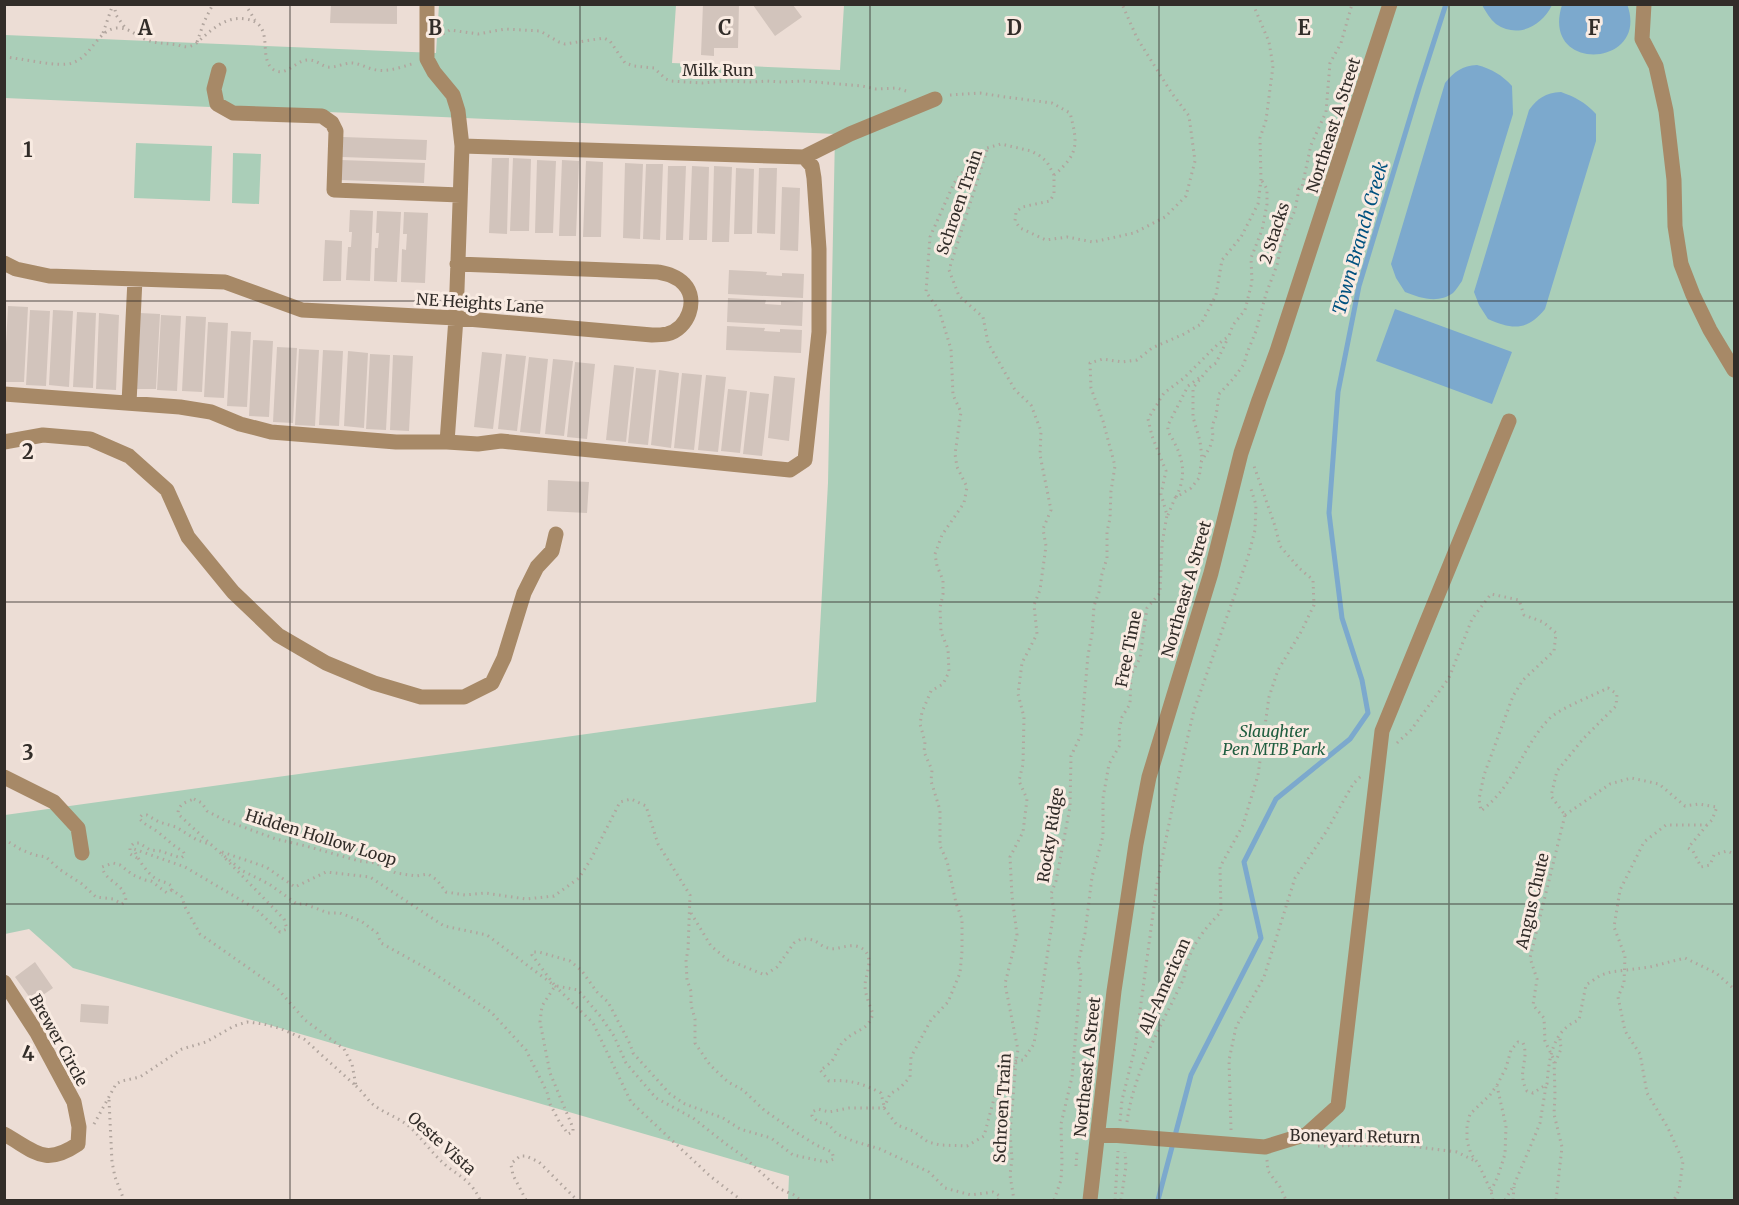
<svg xmlns="http://www.w3.org/2000/svg" width="1739" height="1205" font-family="Merriweather,serif">
  <style>
    .green { fill: #aaceb8 }
    .water { fill: #7ca9cd }
    .lines { fill: none; stroke-linecap: round; stroke-linejoin: round }
    .stream { stroke: #7ca9cd; stroke-width: 5 }
    .building { fill: #d2c4bc }
    .path { stroke: #b1a59e; stroke-width: 3; stroke-dasharray: 1.5 4.5; stroke-linecap: butt }
    .minor { stroke: #a78967; stroke-width: 15 }
    .grid { fill: none; stroke: #322d29; stroke-width: 1.5; stroke-opacity: 0.55 }
    .labels { text-anchor: middle; dominant-baseline: central; stroke-width: 6; stroke-linejoin: round; paint-order: stroke }
    .street-label { font-size: 16px; fill: #322d29; stroke: #f9ebe2 }
    .park-label { font-size: 16px; font-style: italic; fill: #205e40; stroke: #f9ebe2 }
    .water-label { font-size: 18px; font-style: italic; fill: #00517f; stroke: #f9ebe2 }
    .grid-label { font-size: 20px; text-anchor: middle; font-weight: bold; fill: #322d29; stroke: #f9ebe2; stroke-width: 6; stroke-linejoin: round; paint-order: stroke }
  </style>
  <rect width="100%" height="100%" fill="#ecddd5"/>
  <path class="green" d="M439 5H676L672 63 840 70 844 5H1734V1200H788L789 1176 73 968 29 929 5 934V815L816 702 828 483 835 134 5 98V35L436 53Z
    M136 143 212 146 210 201 134 198Z
    M233 153 261 154 259 204 232 203Z"/>
  <path class="water" d="M1627 4C1651 68 1540 74 1562 5Z
    M1482 5H1552C1542 26 1518 39 1496 24 1490 19 1486 12 1482 5Z
    M1477 65C1492 69 1502 75 1512 86L1513 114 1462 281C1459 285 1456 290 1453 293 1438 304 1420 298 1405 292L1396 278 1391 264 1445 83C1455 71 1462 66 1477 65Z
    M1561 92C1575 97 1585 102 1596 114V141L1545 309C1527 331 1513 330 1488 319L1479 305 1474 292 1529 110C1538 98 1545 93 1561 92Z
    M1395 309 1512 352 1492 404 1376 361Z"/>
  <g class="lines">
    <path class="stream" d="M1158 1200 1191 1075 1261 938 1244 862 1276 799 1350 739 1368 713 1362 680 1342 618 1329 513 1338 392 1359 286 1419 88 1446 4"/>
  </g>
  <path class="building" d="M331 4H397V24L330 23Z
    M703 4H739L738 48H714V56L701 55Z
    M753 5H793L802 17 775 36Z
    M343 137 427 140 426 160 342 157Z
    M492 158H509L507 234 489 233Z
    M513 158 531 159 529 231H510Z
    M341 160 425 163 424 183 340 180Z
    M537 160 556 161 553 233H535Z
    M562 160 579 161 576 236H559Z
    M586 161 603 162 601 237H583Z
    M625 163 643 164 640 239 623 238Z
    M646 164H663L660 240 643 239Z
    M668 166H686L683 240H666Z
    M692 166 709 167 707 240H689Z
    M714 166 732 167 729 242H712Z
    M736 168 754 169 752 234H734Z
    M759 168H777L775 234 757 233Z
    M782 187 800 188 798 251 780 250Z
    M350 210 373 211 370 281 346 280 348 247H351L352 232H349Z
    M377 211 401 212 397 282 374 281 375 248H378L379 233H376Z
    M404 212 428 213 425 283 401 282 402 249 406 250 407 234H403Z
    M325 240 342 241 341 281H323Z
    M729 270 767 272 766 275 782 276V273L804 274 803 298 728 294Z
    M728 298 766 300 765 304 781 305V301L803 302 802 326 727 322Z
    M8 306 28 307 24 382H4Z
    M30 310 50 311 46 386 26 385Z
    M53 310 73 311 69 387 49 385Z
    M77 312 96 313 93 388 73 387Z
    M99 313 119 315 116 390 96 389Z
    M140 313 160 314 156 389H136Z
    M161 315 181 316 177 391 157 390Z
    M186 316 206 317 202 392 182 391Z
    M208 322 228 323 224 398 204 397Z
    M727 326 765 328 764 331 780 332V329L802 330 801 353 726 350Z
    M231 331 251 332 247 407 227 406Z
    M253 340 273 341 269 417 249 416Z
    M277 347 297 348 293 423 273 422Z
    M299 349 319 350 315 426 295 425Z
    M323 350 343 351 339 426 319 425Z
    M348 351 368 353 364 428 344 426Z
    M482 352 502 354 493 429 474 427Z
    M370 354 390 355 386 430 366 429Z
    M506 354 526 356 517 431 498 429Z
    M393 355 413 356 409 431 390 430Z
    M529 357 548 359 540 434 520 432Z
    M553 359 573 361 564 436 545 434Z
    M575 362 595 364 587 439 567 437Z
    M614 365 634 367 626 442 606 440Z
    M636 368 656 370 648 445 628 443Z
    M659 370 679 373 671 448 651 445Z
    M682 373 702 375 694 450 674 448Z
    M706 375 726 377 718 452 698 450Z
    M774 376 795 378 789 441 768 438Z
    M728 389 747 391 740 453 721 451Z
    M750 392 769 394 762 456 743 454Z
    M548 480 589 482 587 513 547 511Z
    M35 962 53 988 33 1002 15 977Z
    M81 1004 109 1006 108 1024 80 1022Z"/>
  <g class="lines">
    <path class="path" d="M114 4 116 15 126 29
      M245 4 255 20
      M103 33 113 4
      M443 34 450 30 478 34 505 29 540 31 559 42 565 44 604 38 610 41 625 63 634 66 654 68 666 79 671 81 702 83 723 81 753 82 767 81 783 82 804 81 862 86 876 89 897 88 909 92
      M197 42 204 22 213 4
      M4 57C21 58 59 68 72 63 92 57 98 28 118 28 130 28 136 36 147 40 157 44 167 43 178 45 182 46 186 48 191 46 195 45 199 41 202 38 215 27 227 16 246 19 277 24 256 58 274 70 286 77 295 61 307 60 316 59 321 66 328 67 335 68 344 63 351 63 360 63 368 69 377 70 389 72 401 67 412 64
      M950 95 980 93 1005 97 1052 103 1070 113C1078 143 1079 154 1054 175
      M987 150 949 270 959 296 983 317 988 343 1015 390 1031 405 1041 431 1040 455 1051 510 1043 529 1046 546 1040 590 1034 605 1037 634 1022 663 1018 694 1024 717 1023 764 1019 781 1027 799 1023 832 1010 857 1012 896 1017 935 1005 984 1018 1050 1016 1061 1010 1133 1012 1159 1010 1175 1014 1200
      M1201 462 1210 447 1213 437 1212 426 1216 416 1219 394 1233 379 1244 364 1247 353 1256 331 1266 294 1277 265 1282 241 1295 210 1299 189 1302 187 1311 145 1326 112 1330 63 1341 43 1352 4
      M1176 497C1186 478 1184 460 1174 442 1171 435 1167 433 1168 425L1188 386 1199 378
      M1168 515 1175 498 1191 488 1199 478 1202 458 1200 441 1193 417V388L1209 368 1216 363 1228 338
      M1397 743 1411 730 1449 678 1472 619 1491 594 1519 600 1524 615 1543 622 1556 633 1554 651 1523 680 1513 696 1484 775 1479 799 1481 811C1516 784 1522 746 1550 718 1559 709 1594 695 1608 688L1617 694 1616 706 1583 739 1557 771 1551 796 1565 815
      M194 799 202 803 207 811 224 820 276 839 306 846 359 861 375 863 396 873 416 876 428 874 437 880 446 892 465 895 485 893 526 899 554 896 579 878 591 859 620 802 631 799 646 806 658 844 690 895 688 950 686 960 687 980 691 991V1005L695 1019V1043L710 1065 728 1082 743 1090 764 1110 794 1131 816 1145 832 1152 834 1159 826 1162 793 1155 771 1138 740 1129 723 1118 685 1104 670 1094 633 1053 630 1044 608 1002 597 992 582 971 570 961 539 952H532V955L555 986 542 1006 540 1022 550 1073 573 1128V1132L568 1134 559 1121 550 1104 547 1092 526 1050 491 1012 426 968 381 943 377 933 361 921 340 913H328L305 904H297L269 884 243 871 218 851 178 814C178 804 186 802 194 799Z
      M1565 815 1610 784 1631 778 1659 784 1685 806 1699 804 1717 807 1712 820 1707 825H1666L1644 842 1620 890 1614 927 1625 956 1624 983 1618 997 1625 1031 1640 1054 1647 1093 1668 1128 1683 1161 1679 1190 1674 1200
      M1707 825 1688 848 1693 851 1701 867 1710 865 1714 855 1727 851 1734 854
      M4 839 20 849 34 855 46 857 59 869 82 884 96 897 113 899 122 904 126 901C124 882 106 883 102 867L113 863 120 865 133 875 145 880 151 881 167 893 172 890
      M222 852 266 867 295 887 326 872 370 877 444 926 487 935 555 986 593 1023 631 1102 710 1176 741 1200
      M137 858 130 854V847L134 843H139L150 850 160 851 181 858 185 855 183 851C173 846 168 840 159 833 152 827 144 825 139 818L142 815H147L159 822 176 827 197 840 212 845
      M691 913 711 946 728 960 765 975 777 967 794 943 801 939C806 939 811 939 815 941 819 943 823 947 828 948 836 951 846 944 856 946 879 952 864 976 865 987 866 997 870 1006 873 1014 867 1032 856 1029 845 1040 838 1046 837 1054 832 1061 829 1064 824 1068 820 1070L829 1081C849 1079 864 1084 881 1093L884 1106
      M557 986 578 990 601 1017 614 1036 626 1063 656 1098 693 1118 726 1144 743 1156 778 1188 794 1195 800 1200
      M1555 1063 1561 1049 1560 1038
      M356 1086C363 1092 368 1101 375 1106 386 1114 400 1118 411 1128 424 1141 434 1156 449 1168 462 1177 474 1185 480 1200
      M109 1100 112 1162 115 1177 124 1200
      M884 1108 890 1094 900 1088 910 1077 911 1057 931 1020 948 1002 960 973 962 951V919L956 903 947 861 940 846V810L931 781 932 770 924 752 925 742 920 724 922 712 931 691 943 684 949 672 948 649 941 632 940 608 943 594V580L937 566 935 554 942 535 964 503 967 487 957 467 955 454 961 412 953 395 951 349 939 310 926 292 930 237 954 183 971 161 987 148 1001 144 1031 151 1040 156 1047 162 1054 175V194L1050 201 1022 207 1016 212 1015 221 1020 228 1046 240 1067 237 1093 242 1134 233 1165 217 1186 196 1195 161 1189 116 1171 92 1137 38 1122 4
      M1120 1121 1122 1100 1135 1048 1157 884 1177 784 1194 710 1248 557 1255 530 1256 505 1250 486
      M1127 1122C1134 1070 1162 1025 1184 978 1187 951 1203 930 1221 912L1220 867 1243 825 1258 775 1269 697 1278 670 1301 632 1314 605 1313 580 1299 568 1280 546 1275 526 1254 466
      M94 1124 116 1084 122 1081 140 1077 182 1049 206 1042 234 1026 247 1022 264 1024 282 1029 304 1039 356 1086 352 1064 344 1049 305 1020 277 988 200 934 185 907 182 897 172 890 173 888C168 881 162 883 155 878 147 873 137 858 134 849L185 867 256 909 280 932 287 929 284 919 222 855
      M1231 1130 1229 1060 1236 1027 1264 977 1295 878 1326 832 1353 784 1361 776
      M1318 1146 1402 1145 1457 1152 1477 1162
      M1267 1160 1268 1171 1280 1187 1286 1200
      M1076 1166 1077 1152 1079 1149
      M1491 1191 1498 1176 1505 1154 1506 1126 1497 1086
      M526 1200 513 1175 511 1165 513 1162 520 1156H526L539 1162 577 1200
      M998 1200 1000 1196 993 1192 971 1195 945 1188 929 1172 880 1149 853 1141 837 1134 828 1124 818 1122 812 1116V1112L818 1109 829 1112 849 1108H884L897 1125 913 1131 928 1142 940 1145 967 1146 984 1136 995 1095 1003 1086 1016 1061 1023 1060 1034 1044 1054 910 1051 894 1056 881 1070 807 1071 756 1081 735 1088 655 1092 634 1094 606 1099 592 1102 574 1107 558V532L1110 518 1111 491 1115 466 1103 421 1091 388 1090 363 1103 359 1122 362 1137 360 1152 348 1184 334 1201 324 1216 295 1222 260 1241 237 1258 204 1261 180 1260 138 1266 120 1273 66 1269 42 1253 4
      M1054 1200 1061 1180 1062 1163 1061 1124 1072 1077 1081 975 1078 964 1085 933 1092 877 1103 836V798L1109 764 1120 745 1119 730 1122 717 1130 704 1131 675 1140 658 1147 608 1160 593 1162 544 1167 515 1161 494 1166 471 1152 436 1148 419 1164 393 1184 378 1217 345 1229 336 1233 325 1245 310 1252 282 1251 258 1262 230 1267 204V189L1262 181
      M1115 1200 1118 1151
      M1121 1200 1126 1166 1125 1152
      M1493 1200 1491 1191 1478 1163 1471 1154 1467 1141V1126L1470 1114 1490 1095 1497 1085 1506 1068 1511 1050 1518 1042 1523 1043C1530 1060 1516 1071 1527 1091L1533 1093 1547 1084C1549 1059 1552 1030 1579 1020L1586 985 1601 975 1611 972 1650 967 1685 958 1716 973 1734 989
      M1505 1200 1514 1185 1536 1133 1540 1123 1546 1086
      M1513 1200 1514 1187
      M1556 1200 1562 1147 1554 1114 1555 1094 1554 1060 1545 1041 1544 1018 1533 1005 1537 979 1530 958 1565 815"/>
    <path class="minor" d="M427 4V59L434 72 453 95 458 111 462 146 456 318 447 442
      M1644 4 1642 39 1656 66 1666 111 1674 180 1675 226 1681 264 1693 295 1710 330 1734 370
      M219 70 214 89 217 104 233 113 322 116 332 123 336 131 334 190 460 195
      M804 157 850 134 935 99
      M4 263 16 269 49 276 225 282 302 310 456 318 652 335C657 335 662 335 667 334 688 329 699 300 684 284 677 276 667 274 658 272L457 264
      M4 394 180 407 211 412 240 424 271 432 396 442H447L478 444 501 441 790 470 805 460 819 332V249L814 178 812 166 804 157 462 146
      M129 403 135 279
      M4 442 43 435 90 439 129 456 167 490 188 537 233 592 278 635 326 663 374 683 421 697H464L492 683 504 658 524 593 537 567 552 551 556 534
      M4 777 54 802 78 828 82 853
      M4 982 37 1033 74 1102 79 1127 78 1144C44 1167 35 1151 4 1134
      M1098 1134 1265 1147 1307 1134 1338 1106 1382 731 1509 421
      M1090 1200 1114 991 1136 844 1149 777 1211 573 1241 453 1259 400 1277 351 1390 4"/>
  </g>
  <path class="grid" d="M290 4V1200M580 4V1200M870 4V1200M1159 4V1200M1449 4V1200M4 301H1734M4 602H1734M4 904H1734"/>
  <g class="labels">
    <g class="street-label">
      <text x="718" y="70">Milk Run</text>
      <text transform="translate(1333 125) rotate(-72)">Northeast A Street</text>
      <text transform="translate(959 202) rotate(-71)">Schroen Train</text>
      <text transform="translate(1274 233) rotate(-72)">2 Stacks</text>
      <text transform="translate(480 303) rotate(4)">NE Heights Lane</text>
      <text transform="translate(1186 589) rotate(-74)">Northeast A Street</text>
      <text transform="translate(1128 649) rotate(-79)">Free Time</text>
      <text transform="translate(1050 835) rotate(-81)">Rocky Ridge</text>
      <text transform="translate(321 837) rotate(17)">Hidden Hollow Loop</text>
      <text transform="translate(1532 901) rotate(-77)">Angus Chute</text>
      <text transform="translate(1164 986) rotate(-66)">All-American</text>
      <text transform="translate(59 1040) rotate(61)">Brewer Circle</text>
      <text transform="translate(1087 1067) rotate(-84)">Northeast A Street</text>
      <text transform="translate(1002 1108) rotate(-87)">Schroen Train</text>
      <text transform="translate(1355 1136) rotate(1)">Boneyard Return</text>
      <text transform="translate(442 1143) rotate(42)">Oeste Vista</text>
    </g>
    <g class="park-label">
      <text x="1274" y="731">Slaughter<tspan x="1274" dy="18">Pen MTB Park</tspan></text>
    </g>
    <g class="water-label">
      <text transform="translate(1360 238) rotate(-74)">Town Branch Creek</text>
    </g>
  </g>
  <g class="grid-label">
    <text x="145" y="35">A</text>
    <text x="435" y="35">B</text>
    <text x="725" y="35">C</text>
    <text x="1014" y="35">D</text>
    <text x="1304" y="35">E</text>
    <text x="1594" y="35">F</text>
    <text x="28" y="157">1</text>
    <text x="28" y="459">2</text>
    <text x="28" y="760">3</text>
    <text x="28" y="1061">4</text>
  </g>
  <rect width="1739" height="1205" fill="none" stroke="#322d29" stroke-width="12"/>
</svg>
